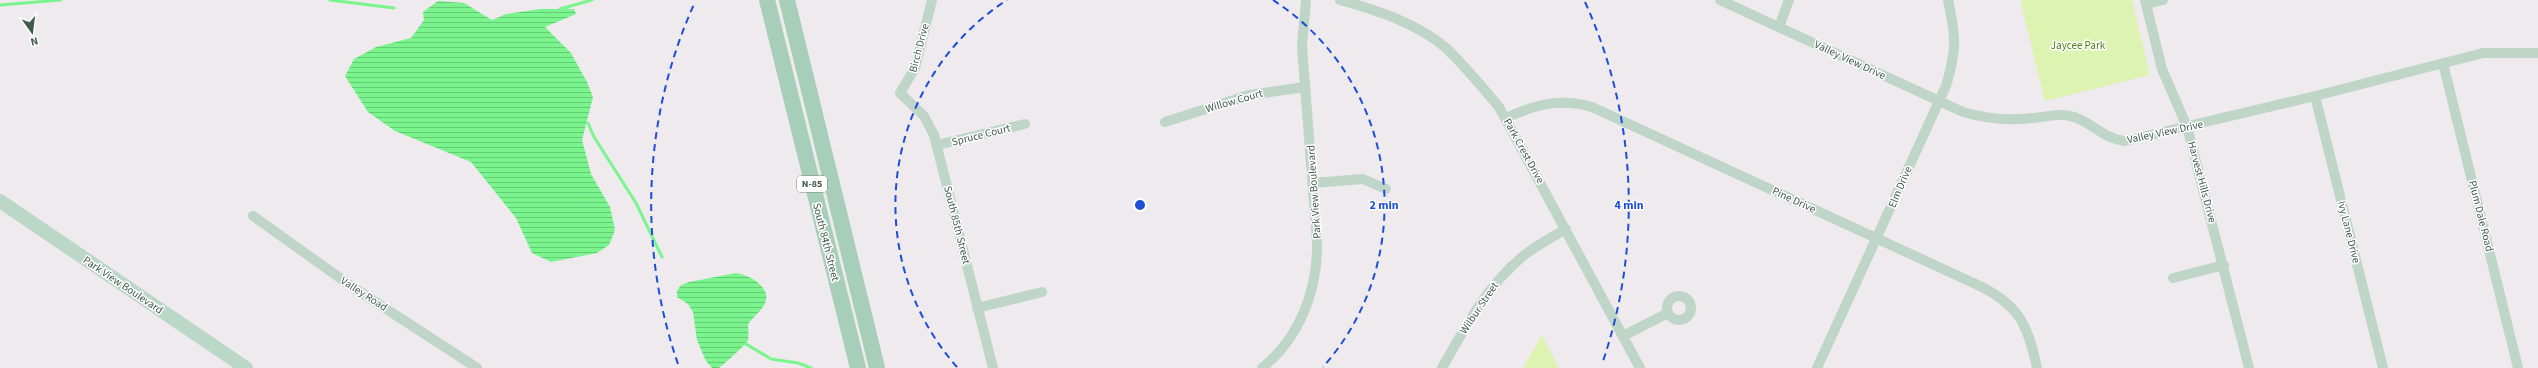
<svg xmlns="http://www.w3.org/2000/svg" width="2538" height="368" font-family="'Source Sans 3',sans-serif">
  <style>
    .green { fill: #ddf3b2 }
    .water { fill: url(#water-rules) }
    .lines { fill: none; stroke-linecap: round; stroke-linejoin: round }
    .stream { stroke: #7af58d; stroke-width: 3 }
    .street { stroke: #bfd5c8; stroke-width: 10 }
    .secondary { stroke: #bbd7c8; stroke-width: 14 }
    .primary { stroke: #a7ceb8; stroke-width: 16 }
    .ring { fill: none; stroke: #1d4ed8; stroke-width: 2; stroke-dasharray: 7 5 }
    .labels { text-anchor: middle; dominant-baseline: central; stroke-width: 3; stroke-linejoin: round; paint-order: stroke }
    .shield { fill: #fff; stroke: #7b8c82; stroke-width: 1 }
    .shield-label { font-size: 10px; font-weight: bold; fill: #425a4c }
    .park-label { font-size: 11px; fill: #4d810d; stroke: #fff }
    .street-label { font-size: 11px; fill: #425a4c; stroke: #fff }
    .centre { fill: #1d4ed8; stroke: #fff; stroke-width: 2 }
    .ring-label { font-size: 12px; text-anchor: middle; font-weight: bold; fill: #1d4ed8; stroke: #fff; stroke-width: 3; stroke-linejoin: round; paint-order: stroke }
  </style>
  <defs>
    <pattern id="water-rules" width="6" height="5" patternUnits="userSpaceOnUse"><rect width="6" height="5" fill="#7af58d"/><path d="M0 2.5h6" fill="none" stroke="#66c975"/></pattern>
  </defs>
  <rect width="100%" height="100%" fill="#eeeaee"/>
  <path class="green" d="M2020 0H2132L2150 75 2045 101Z
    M1542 335 1559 368H1523Z"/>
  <path class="water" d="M438 1 464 3 492 20 506 14 540 9H574L576 14 545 27 571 53 587 82 593 97 582 140 591 174 610 207 615 230 609 245 597 253 551 262 532 253 516 218 471 162 395 131 368 112 345 76 354 59 376 47 411 38 424 20 423 12Z
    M736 273C751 275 775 289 763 307 759 313 752 318 748 324 748 329 749 335 748 340 748 343 724 364 719 368H712L706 361 697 340 693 312 688 304 677 297V291L681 285 689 282Z"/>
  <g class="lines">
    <path class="stream" d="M330 0 394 8
      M0 5 61 0
      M560 9 592 0
      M588 123 594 137 636 203 662 257
      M746 344 771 359 798 363 811 368"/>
    <path class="street" d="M932 0 915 68 900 93 924 116 934 135 993 368
      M1340 0C1376 10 1417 23 1446 48 1465 66 1482 87 1499 107L1640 368
      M1720 0 1963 112C1987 119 2009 121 2033 118 2045 117 2058 113 2070 116 2091 120 2102 139 2125 141L2315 96 2483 53H2538
      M2145 0 2162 69 2187 127 2249 368
      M2146 4 2163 0
      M1779 27 1789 0
      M2443 63 2518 368
      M2315 96 2383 368
      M1506 118C1536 104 1560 98 1592 107L1982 287C2021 307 2028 327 2037 368
      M1165 122 1249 95 1305 87
      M937 145 1025 124
      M1313 183 1363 179 1386 189
      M253 216 354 288 477 368
      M2173 278 2224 265
      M1667 308a12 12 0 1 1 24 0a12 12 0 1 1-24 0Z
      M977 308 1042 292
      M1623 336 1668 313
      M1262 368C1300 338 1318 289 1317 242L1302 46 1306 0
      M1442 368C1465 328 1486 287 1522 257 1535 246 1551 238 1566 229
      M1817 368 1946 86C1957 49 1956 38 1948 0"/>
    <path class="secondary" d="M0 201 246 368"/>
    <path class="primary" d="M767 0 858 368
      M787 0 877 368"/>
  </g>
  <g class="ring">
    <path d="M957 367A244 244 0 0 1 1007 0M1273 0A244 244 0 0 1 1323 367"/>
    <path d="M678 364A489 489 0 0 1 695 2M1585 2A489 489 0 0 1 1602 364"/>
  </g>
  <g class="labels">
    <rect class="shield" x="797" y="176" width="30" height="16" rx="3"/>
    <g class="shield-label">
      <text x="812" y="184">N-85</text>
    </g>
    <g class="park-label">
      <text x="2078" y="45">Jaycee Park</text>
    </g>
    <g class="street-label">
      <text transform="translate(919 48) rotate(-75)">Birch Drive</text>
      <text transform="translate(1850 60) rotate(25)">Valley View Drive</text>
      <text transform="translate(1234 101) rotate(-16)">Willow Court</text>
      <text transform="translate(2165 132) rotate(-12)">Valley View Drive</text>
      <text transform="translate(981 135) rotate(-14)">Spruce Court</text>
      <text transform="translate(1524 151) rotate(61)">Park Crest Drive</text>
      <text transform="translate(2202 182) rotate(75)">Harvest Hills Drive</text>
      <text transform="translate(1900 187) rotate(-67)">Elm Drive</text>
      <text transform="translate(1314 192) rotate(-94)">Park View Boulevard</text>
      <text transform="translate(1794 200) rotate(25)">Pine Drive</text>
      <text transform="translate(2481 216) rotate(76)">Plum Dale Road</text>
      <text transform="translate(957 225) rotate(76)">South 85th Street</text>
      <text transform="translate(2349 232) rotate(76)">Ivy Lane Drive</text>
      <text transform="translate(826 242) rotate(76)">South 84th Street</text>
      <text transform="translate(123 285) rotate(34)">Park View Boulevard</text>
      <text transform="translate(364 294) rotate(33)">Valley Road</text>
      <text transform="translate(1479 308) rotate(-56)">Wilbur Street</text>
    </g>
  </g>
  <circle cx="1140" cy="205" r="6" class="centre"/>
  <g class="ring-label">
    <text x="1384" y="209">2 min</text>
    <text x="1629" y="209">4 min</text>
  </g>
  <g transform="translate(32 32) rotate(166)" stroke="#ffffff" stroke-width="3" paint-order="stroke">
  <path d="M0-3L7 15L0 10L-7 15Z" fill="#425a4c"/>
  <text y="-6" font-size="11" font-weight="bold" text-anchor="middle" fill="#425a4c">N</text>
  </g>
</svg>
